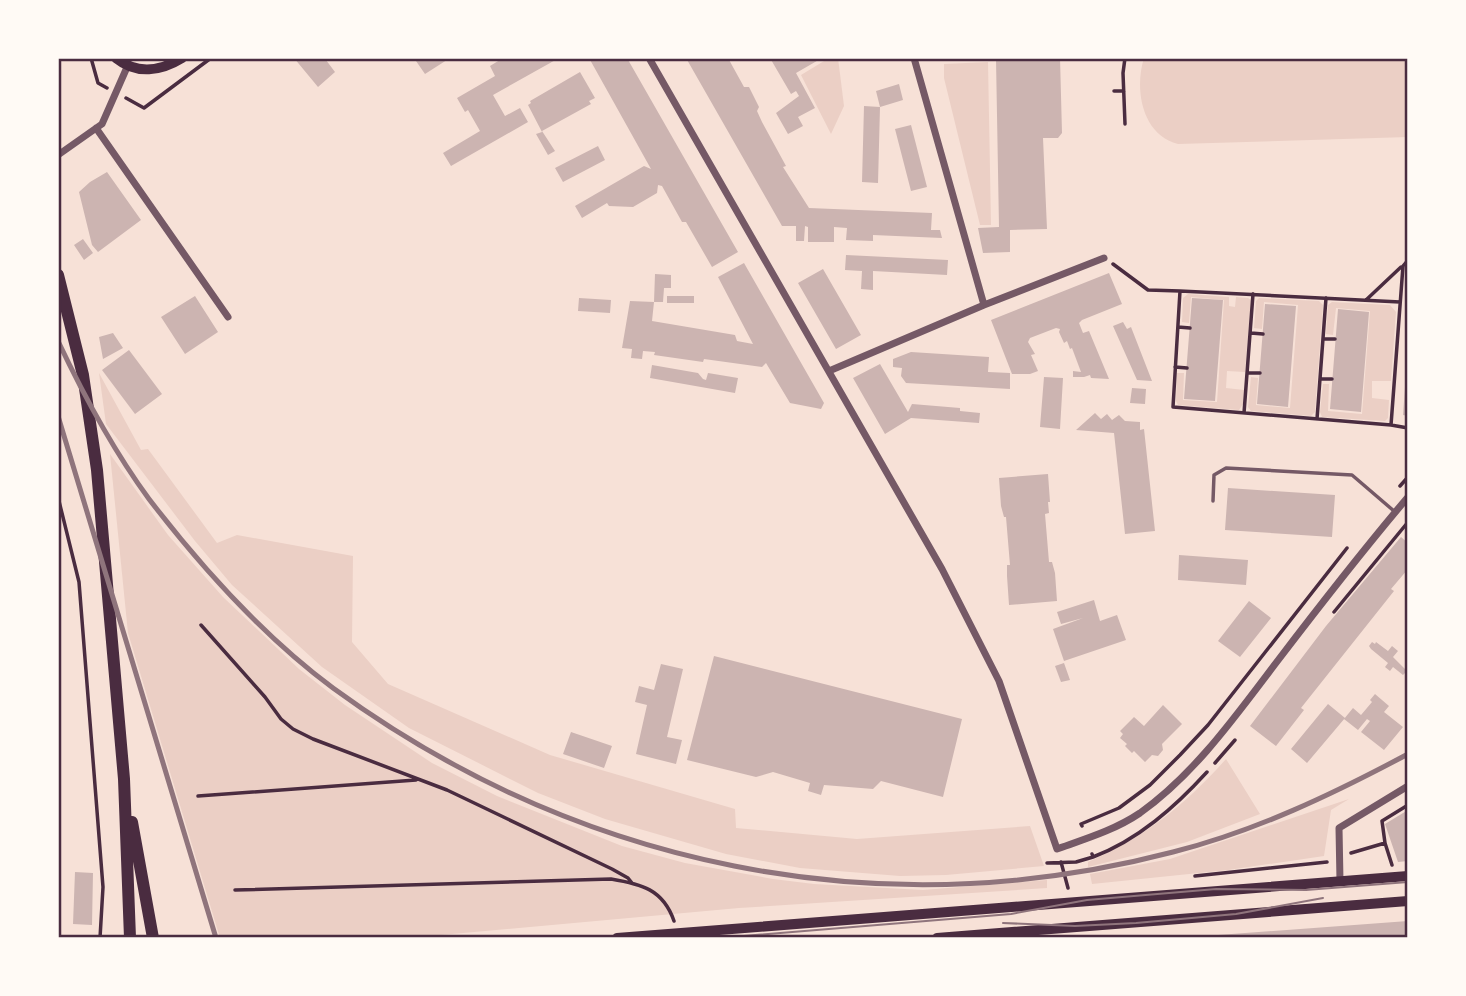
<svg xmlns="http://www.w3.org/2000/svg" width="1466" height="996" font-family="Mulish,sans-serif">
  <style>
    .green { fill: #ebcfc5 }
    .building { fill: #ccb4b1 }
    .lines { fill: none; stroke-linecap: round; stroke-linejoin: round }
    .path { stroke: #4a2c40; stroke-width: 3.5 }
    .service { stroke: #755966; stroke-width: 3.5 }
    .minor { stroke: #755966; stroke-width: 7 }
    .secondary { stroke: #4a2c40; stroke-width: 10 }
    .primary { stroke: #4a2c40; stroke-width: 12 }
    .tram { stroke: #8f747c; stroke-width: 2 }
    .rail { stroke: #8f747c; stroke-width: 5 }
    .neatline { fill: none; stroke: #4a2c40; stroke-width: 2.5 }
  </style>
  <rect width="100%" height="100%" fill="#f7e1d7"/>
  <path class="green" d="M829 58H838L844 106 831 134 801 75Z
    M1144 58H1408V137L1178 144C1142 135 1134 89 1144 58Z
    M988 62 991 225H980L944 78V64Z
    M1188 294 1229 297V306L1235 307 1236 297 1248 298 1251 300 1245 372 1227 371 1226 388 1244 390 1243 404 1239 410 1178 405 1176 401 1177 373H1184L1183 400 1217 402 1224 300 1191 297 1189 323 1182 322 1183 298Z
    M1259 298 1319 301 1323 305 1315 412 1311 416 1251 411 1248 407 1251 377 1258 378 1256 405 1290 408 1298 305 1264 302 1262 329 1254 328 1256 301Z
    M1332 302 1390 305 1396 312 1391 381H1372V398L1389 400 1388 418 1385 421 1322 417 1320 412 1323 384H1329L1328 411 1362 414 1370 311 1336 308 1333 335 1326 334 1328 305Z
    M99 373 141 450 148 449 217 543 237 535 353 556 352 642 388 684 550 755 735 809 736 828 857 839 1030 826 1044 866 946 875 900 876 800 868 726 854 605 819 538 793 409 728 322 667 232 585 195 541 106 424Z
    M110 454 168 535 223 597 299 669 345 705 432 763 497 796 622 846 685 863 773 879 814 884 923 890 1047 880V888L739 908 408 938H220L128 633Z
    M1226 759 1260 814 1187 842 1088 867V862C1145 837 1185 805 1226 759Z
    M1349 799 1331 810 1324 856 1228 870 1092 884 1090 874 1170 859Z"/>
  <path class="building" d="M294 58H329L326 60 335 72 318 87Z
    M422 58H450L425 74 416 61Z
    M503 58H559L493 95 505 116 520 108 528 122 451 166 443 153 480 131 468 110 465 112 457 98 495 76 490 66Z
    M589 58H627L738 252 712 267 686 222H682L662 186 658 185 657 193 633 207 609 206 607 203 582 218 575 206 644 166 651 169Z
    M686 58H728L744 87H749L759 107 757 111 762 122 786 166 783 167 809 208 932 213 931 230H940L942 238 873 235V241L846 240 847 228 834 227V242H808V227L805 226 804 241H796V226H782Z
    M770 58H822L796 73 815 108 798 117 803 126 788 134 776 113 799 96 796 91 791 94Z
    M1060 58 1062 133 1058 138H1043L1047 229 1010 230V252L983 253 978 228 999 227 996 59Z
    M580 72 595 98 589 101 591 104 542 131 555 151 548 155 536 134 542 132 528 105 531 103 530 101Z
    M899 84 903 100 880 107 876 91Z
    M864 106 880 107 878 183 862 182Z
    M911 125 927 187 911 191 895 129Z
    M598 146 605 160 563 182 555 168Z
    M107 172 141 220 98 252 92 245 79 192 90 182Z
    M83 239 93 253 84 260 74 245Z
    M846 255 948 260 947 275 873 271V290L861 289 862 271 845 270Z
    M744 263 824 403 821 409 790 403 766 363 762 367 704 359 703 362 654 355 655 352 643 351 642 359 631 358 632 349 622 348 630 301 654 302 652 321 735 335 737 341 753 344 718 277Z
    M823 269 861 335 836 349 798 283Z
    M1109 273 1122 304 1082 320 1079 323 1083 333 1089 331 1109 379 1091 378 1090 375 1084 377H1073V371L1081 372 1072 348 1070 349 1067 341 1064 343 1059 332 1060 329 1056 328 1030 338 1028 342 1035 354 1031 355 1038 371 1030 374H1012L991 320Z
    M655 274 671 275V288H664L663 302H654Z
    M195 296 218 332 185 354 161 317Z
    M667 296H694V303H667Z
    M579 298 611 300 610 313 578 311Z
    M1192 298 1223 300 1215 401 1184 399Z
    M1265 304 1296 306 1288 407 1257 404Z
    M1338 309 1369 312 1361 412 1330 409Z
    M1123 322 1127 329 1131 327 1152 381 1137 380 1113 326Z
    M113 333 123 348 103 359 99 337Z
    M129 350 162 394 135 414 102 370Z
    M911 352 989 357 988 372 1010 373V389L906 383 901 376 902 368 893 367V359Z
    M880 364 908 412 912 404 960 408V411L980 413 979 423 911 418 885 434 853 378Z
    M652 365 698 373 703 379 706 380 708 373 738 378 735 393 650 378Z
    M1406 373H1408V416L1403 415Z
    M1044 377 1063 378 1060 429 1040 427Z
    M1132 388 1146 389 1145 404 1130 403Z
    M1095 413 1101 419 1107 414 1112 420 1119 415 1125 421 1140 422V430L1144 429 1155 531 1125 534 1114 433 1076 430Z
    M1048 474 1050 502H1048L1049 513 1045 514 1049 562H1052L1055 573 1057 601 1009 605 1007 576V565H1010L1006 517H1004L1001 506 999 478Z
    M1228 488 1335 495 1332 537 1225 530Z
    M1401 537 1408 543V569L1391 589 1394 591 1301 708 1304 710 1276 746 1250 726 1326 626Z
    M1179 555 1248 560 1246 585 1178 580Z
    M1094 600 1100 621 1117 615 1126 640 1064 661 1053 629 1083 618 1061 624 1057 612Z
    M1249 601 1271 618 1240 657 1218 641Z
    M1372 642 1375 644 1376 642 1388 651 1392 646 1398 651 1393 657 1407 671 1403 675 1393 667 1390 671 1385 667 1388 663 1371 649 1369 646Z
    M714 656 962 719 943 797 881 781 873 789 824 785 821 795 808 791 810 783 773 772 756 777 687 760Z
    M1064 663 1070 680 1061 682 1055 666Z
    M661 664 683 669 667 737 682 740 676 764 636 754 647 705 635 702 639 686 654 690Z
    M1375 694 1389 706 1384 712 1403 727 1384 750 1361 732 1370 721 1367 719 1358 730 1344 719 1353 708 1361 715 1372 702 1370 700Z
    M1328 704 1345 718 1307 763 1291 749Z
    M1163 705 1182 724 1162 744 1163 750 1158 756 1152 755 1145 762 1134 751 1132 753 1125 746 1127 744 1120 738 1123 734 1120 731 1134 717 1144 726Z
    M571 732 612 746 604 768 563 754Z
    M1408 810V861L1398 862 1385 824Z
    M75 872 93 873 92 925 73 924Z
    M1408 921V938H1218V935Z"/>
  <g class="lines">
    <path class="path" d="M91 58 98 83 107 88
      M1114 91H1124
      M126 98 144 108 211 58
      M1125 124 1123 73 1125 58
      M1408 260 1403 266 1391 425 1408 428
      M1113 264 1148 290 1180 291
      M1366 300 1401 267
      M1178 327 1190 328
      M1251 333 1263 334
      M1323 339H1335
      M1175 367 1187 368
      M1247 373H1260
      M1320 379H1332
      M1244 413 1253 294
      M1317 419 1326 298
      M1391 425 1173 407 1180 291 1400 302
      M1400 486 1408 477
      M58 497 79 582 103 887 100 938
      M1334 612 1408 522
      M201 625 265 697 281 719 293 729 313 739 447 790 612 869 628 878 632 883
      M1215 763 1235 740
      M198 796 416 780
      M1082 826 1081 824 1119 808 1150 785 1180 755 1208 725 1347 548
      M1385 843 1382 821 1408 805
      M1351 853 1385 843 1392 865
      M1092 854 1093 857C1138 840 1175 807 1207 772
      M1061 862 1068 888
      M1047 863 1076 862 1093 857
      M1195 876 1327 862
      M235 890 611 879C641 884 663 889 674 921"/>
    <path class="service" d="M1213 501 1214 475 1226 468 1352 475 1394 511"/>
    <path class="minor" d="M649 58 942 569 999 681 1057 849C1085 839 1115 830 1140 813 1196 773 1237 714 1279 659 1321 604 1363 550 1408 497
      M914 58 984 305
      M96 128 228 317
      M58 155 102 124 128 65
      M829 371 984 305 1104 258
      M1340 881 1339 828 1408 786"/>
    <path class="secondary" d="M116 58C137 75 161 71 182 58
      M617 938 1408 876
      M937 938 1408 901"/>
    <path class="primary" d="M58 275 83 375 97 470 124 779 130 938
      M132 822 153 938"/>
    <path class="tram" d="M1003 923 1075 926 1136 923 1236 914 1323 898
      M720 938 1011 914 1087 900 1216 889 1306 890 1408 882"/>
    <path class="rail" d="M58 341C84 396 113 450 149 499 202 568 263 636 333 688 578 867 878 929 1173 852 1256 831 1333 794 1408 754
      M58 416 216 938"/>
  </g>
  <rect width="1466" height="996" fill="none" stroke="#fffaf5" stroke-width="119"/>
  <rect x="60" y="60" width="1346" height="876" class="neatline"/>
</svg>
